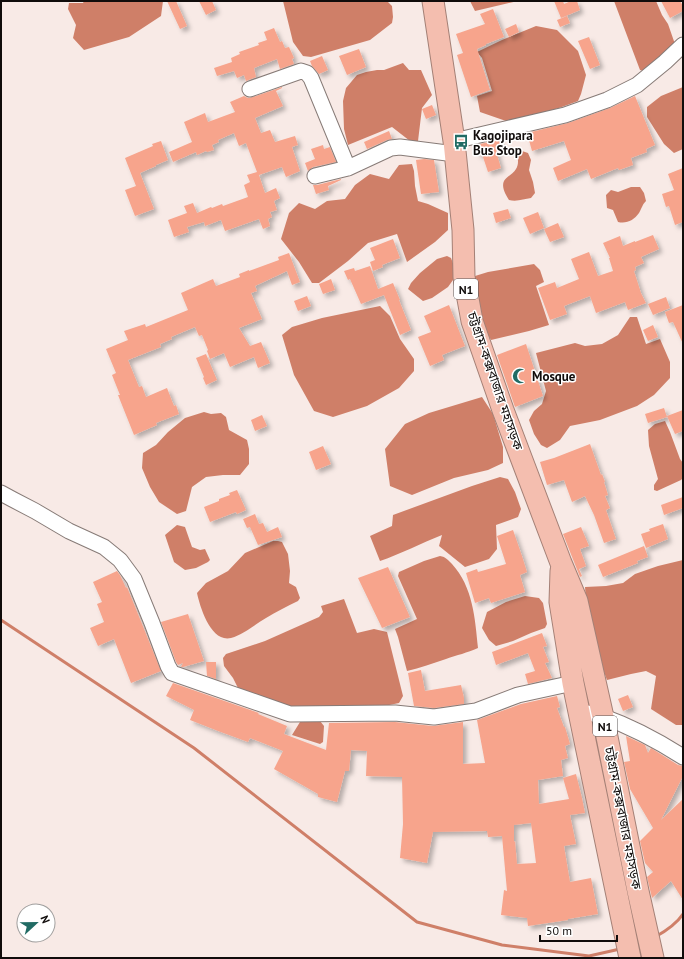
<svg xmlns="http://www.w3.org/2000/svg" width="684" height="959" font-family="'PT Sans','Noto Sans Bengali',sans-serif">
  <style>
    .water { fill: #cf7f68 }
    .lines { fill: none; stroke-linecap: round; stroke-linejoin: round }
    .stream { stroke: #cf7f68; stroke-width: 3 }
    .building { fill: #f7a48c; fill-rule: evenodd; filter: url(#shadow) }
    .minor-casing { stroke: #877b77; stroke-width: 17 }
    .highway-casing { stroke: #a48076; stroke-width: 23 }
    .minor { stroke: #fff; stroke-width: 15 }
    .highway { stroke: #f4beaf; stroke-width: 21 }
    .labels { text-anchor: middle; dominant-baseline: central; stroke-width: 3; stroke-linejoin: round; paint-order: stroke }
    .shield { fill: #fff; stroke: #585554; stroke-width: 1 }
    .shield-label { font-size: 12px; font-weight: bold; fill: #100c0b }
    .poi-label { font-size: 13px; font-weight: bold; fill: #100c0b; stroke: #fff; text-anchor: start }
    .street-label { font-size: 13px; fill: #100c0b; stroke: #fff }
  </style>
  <defs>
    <filter id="shadow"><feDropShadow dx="3.5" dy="3.5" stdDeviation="2" flood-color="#0004"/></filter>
  </defs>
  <rect width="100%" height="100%" fill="#f8eae6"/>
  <path class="water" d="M84 1H163L161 16 129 37 84 50 73 38 76 25 68 9 69 3H83Z
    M283 1H387L392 6 393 17 392 23 370 40 311 57 303 56 293 42Z
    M470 1H518L475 11Z
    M614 1H656L662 15 668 24 676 47 644 71 640 70Z
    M536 26 557 30 578 51 586 75 581 94 578 101 559 108 524 118 506 121 480 112 477 96 492 91 482 58 477 52 502 40Z
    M403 63 409 70H421L432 95 422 108 418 141H410L392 127 348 145 344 129 343 101 346 88 357 75 366 72 377 70H384Z
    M683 87V149L674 153 664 144 647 117V107L661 96Z
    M522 151 528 153 531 160 529 170 533 182 535 193 531 198C524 199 517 202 509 200 506 195 501 187 504 181 506 177 513 174 516 169 519 164 518 159 517 153Z
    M412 164 414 171 415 186 418 201 428 204 448 213V230L435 242 407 262 397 234 368 243 348 261 319 283H312L299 262 281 239 289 213 299 203 315 209 327 201 345 199 355 185 370 174 389 179 399 165Z
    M631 187H640L644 193 646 201C642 205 642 208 639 213 634 220 627 224 618 222L613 210 607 208 606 195 611 190 618 192Z
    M447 256 451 258 454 266 453 280 448 287 432 298 423 301 408 289 411 283 420 273 437 259Z
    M534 264 540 270 544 282 536 286 549 325 529 331 491 340 482 324 475 296V276L488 272Z
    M380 306 390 316 400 339 414 359V371L399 388 367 406 333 417 314 411 294 375 282 335 292 327 322 318Z
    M630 317H637L646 344 660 339 670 362V378L654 395 637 406 600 420 570 426 560 440 547 448 541 445 534 434 529 420 534 411 542 404 546 391 536 353 575 343 585 346 602 344 618 335Z
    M482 397 493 414 503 447V463L488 470 454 478 412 495 390 486 385 449 405 424 429 413Z
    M204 412 211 414 221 413 226 417 229 430 247 440 249 449V464L240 475H223L206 477 192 487 186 511 177 514 159 502 150 487 142 468 143 453 156 445 168 432 185 418Z
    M665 421 670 432 680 459 683 463V478L681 480 657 491 654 490V485L658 479 649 446 648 430 655 424Z
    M500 477 508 479 515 492 521 509 518 517 496 525 497 549 489 559 465 567 439 546 442 535C421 543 401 554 380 561L370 536 392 526 393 515 472 486Z
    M177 525 185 527 192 547 200 550 205 549 210 560 208 562 196 568 185 570 174 562 165 535Z
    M273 541H278L282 542 288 554 290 571 289 583 296 587 300 598 298 601C287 606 276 612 266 618 254 625 244 634 231 638 211 643 200 607 197 593L206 583 228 571 245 553Z
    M440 556C446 557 448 560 452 564 473 587 475 618 478 648 467 653 457 655 446 659 433 663 420 668 407 671L398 637 395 629 417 619 398 576 399 572 424 561Z
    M683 560V725H676L651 709 656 676 646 671 631 674 607 680 601 664 587 613 585 587 606 586 623 583 635 574 658 566Z
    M525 596 539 598 543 603 547 624 545 628 531 633 513 641 496 646 489 640 482 628 487 612 506 602Z
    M344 599 357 633 374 629 387 632 403 696 399 703 370 709 292 712 238 688 233 678 224 666 223 658 226 654 265 641 319 617 323 612 321 606Z
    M306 719 320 721 324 726 323 742 320 744 292 735 300 722Z"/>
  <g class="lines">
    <path class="stream" d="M1 620 194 748 417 922 502 945 589 956 620 949
      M655 937C664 932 677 923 683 914"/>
  </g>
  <path class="building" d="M167 1H176L187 26 180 29Z
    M199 1H212L216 10 206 15Z
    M554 1H563L564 4 571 1H577L580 10 561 18Z
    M661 1H680L683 6V11L670 18Z
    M493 9 504 37 486 44V45L477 49 490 90 471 97 457 55 463 53 456 34 485 24 480 14Z
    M567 16 570 23 560 27 557 20Z
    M516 24 519 32 509 37 505 29Z
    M274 28 280 42 282 41 285 48 289 47 294 58 292 59 294 64 280 69 277 59 254 68 256 77 246 81 244 75 237 78 234 71 217 76 214 68 232 62 231 58 240 54 239 52 259 45 258 43 267 40 264 32Z
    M589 37 600 65 590 69 578 41Z
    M359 49 366 67 347 75 339 56Z
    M322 56 328 70 319 74 312 66 310 61Z
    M282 87V88L276 91 283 106 255 118 261 133 270 130 275 142 295 136 298 145 292 147 300 171 286 177 282 167 259 175 265 193 276 188 280 198 274 201 277 210 270 212 272 217 268 219 270 226 263 229 259 219 225 231 221 220 205 226 204 222 187 227 189 232 174 237 168 220 187 213 184 206 193 203 197 213 211 207 212 208 222 204 223 206 248 197 244 185 250 182 247 175 257 172 246 143 239 146 234 133 218 140 219 142 212 145 214 150 207 152 206 151 197 155 196 152 173 162 169 152 192 142 184 122 205 113 208 122 235 112 230 102 244 96 248 98 253 97Z
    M635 96 655 145 646 149 647 152 631 158 633 165 619 170 618 168 591 179 587 169 558 181 553 168 571 160 564 141 532 151 527 133 568 123 610 108Z
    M432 105 436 115 426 119 422 109Z
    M389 131 392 139 387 140 367 149 364 142Z
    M499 140 502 149 496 151 501 168 488 172 482 154 478 155 475 145Z
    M161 141 168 160 156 165V166L140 173 154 209 135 216 125 190 136 186 125 158 153 146 152 144Z
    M323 145 324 149 330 147 336 162 313 167 308 171 305 163 315 159 311 149Z
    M424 159 434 160 439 192 421 194 416 160Z
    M683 168V222L675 225 669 206 666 207 662 194 674 190 668 174Z
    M341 179V180L328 186 329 190 316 194 313 185H317Z
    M508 209 511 218 496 223 493 213Z
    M538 212 544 228 530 234 523 218Z
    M558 223 564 237 550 242 544 229Z
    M653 235 659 249 641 257 644 263 635 267 636 270 634 271 641 293 646 303 628 310 625 302 596 313 590 296 564 306 567 314 550 320 538 288 555 282 557 288 579 279 571 259 589 252 598 276 613 271 609 258H610L603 243 620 236 623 246 635 241V242Z
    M393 239 400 258 382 265 383 267 373 271 370 262 375 260 370 248Z
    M289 253 300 282 292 285 287 271 255 286 257 291 251 293 262 319 239 328 250 346 261 342 270 363 258 368 254 357 230 367 224 353 210 359 207 351 208 350 202 335 199 336 195 327 171 337 172 339 160 344 161 347 128 360 139 387 142 386 146 397 167 388 174 406 176 405 179 414 156 423 157 425 134 435 118 395H120L112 375 116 373 106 349 128 340 124 331 145 324 146 327 188 310 181 293 213 279 216 286 240 277 239 274 249 270V271L279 260 278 257Z
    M370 266 378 289 393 283 400 300H399L411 330 400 335 384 295 361 304 350 279 348 280 344 271 354 268 355 271Z
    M331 279 335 290 323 294 319 284Z
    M307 296 311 306 298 311 294 301Z
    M666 297 670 308 653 315 648 304Z
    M449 305 465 346 442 355 444 360 430 366 418 337 431 332 424 316Z
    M683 305V344L673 322 669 323 665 312Z
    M653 325 658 337 648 341 643 330Z
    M526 344 543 396 515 407 497 355Z
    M206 354 217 380 206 385 203 378 204 377 196 358Z
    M664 408 667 417 648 423 645 414Z
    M683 410V431L675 434 667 416Z
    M262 415 267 426 255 431 251 420Z
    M590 444 601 475 602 474 605 482H604L608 495 605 496 610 508 606 510 616 539 604 543 594 515 585 496 572 502 564 480 547 485 540 462 554 458Z
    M323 446 331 464 316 470 309 452Z
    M237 490 246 510 237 514 236 512 210 522 204 507 219 501V499L230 495 229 493Z
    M683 497V508L664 515 661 505Z
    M255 514 259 524 263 523 267 532 278 527 282 537 258 545 250 527 247 528 243 519Z
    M663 524 668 539 646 548 641 534 650 531 649 529Z
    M581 527 589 546 580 549 586 566 579 569 582 576 580 577 563 534Z
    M513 530 522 556 527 572 520 575 525 592 491 603 489 598 475 603 466 573 477 569 478 572 506 564 497 536Z
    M644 546 648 557 637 561 638 563 603 577 598 565Z
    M388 567 410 617 382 628 358 578Z
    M117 571 120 575 126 588 127 587 161 671 131 683 114 639 98 646 90 628 104 622 97 604 102 602 93 582Z
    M188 614 204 661 183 667H181L183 663 178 665 176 662 161 622Z
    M542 633 547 646 543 647 549 662 545 663 552 678 528 684 525 674 535 671 528 653 496 665 492 652Z
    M206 662H216V679L207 676Z
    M421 670 425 691 461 685 464 698V704L434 708 414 706 408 673Z
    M173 683 259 713 258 714 287 726 284 734 326 750 329 723 395 722 433 726 463 722V764L485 763 477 720 521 704 557 696 560 707 557 708 564 727H565L570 744 565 746 568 758 561 760 563 776 538 780 539 804 569 799 563 778 576 774 582 798 585 813 570 815 576 844 564 846 570 882 591 878 598 914 568 919V920L528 926 527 918 501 915 504 890 507 891 502 836 488 837 487 831 433 832 427 863 400 858 403 824 402 777 366 776 367 751 351 750 349 771H345L337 802 318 797V794L274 769 283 751 250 738 248 742 218 731 190 720 194 710 166 696ZM531 823 536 863 517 864 515 841 514 842V825Z
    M628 695 633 707 623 711 618 699Z
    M626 736 645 745 648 753 651 748 678 765 683 766V776L661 820 683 799V900L671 881 652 898 647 877 653 872 645 863 640 841 653 828 630 789 624 762 630 761Z"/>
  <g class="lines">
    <g class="minor-casing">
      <path id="minor" d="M250 89 301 71 307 73 311 78 348 168
        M454 141 565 115 607 100 637 85 665 62 683 45
        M315 176 348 168 391 148 400 147 455 154
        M1 493 12 499 35 511 69 531 104 547 120 560 134 579 152 623 168 666 172 673 290 714 395 713 434 717 476 711 518 695 573 683
        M579 712C587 713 596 714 604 717 632 727 658 741 683 757"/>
    </g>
    <g class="highway-casing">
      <path id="highway" d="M433 1 454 141 463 230 464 277 472 321 503 410 561 563 577 601 603 717 638 891 653 958
        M561 571 560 602 573 683 630 958"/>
    </g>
    <use href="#minor" class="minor"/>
    <use href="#highway" class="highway"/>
  </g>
  <defs>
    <g id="bus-bare" transform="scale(1.2)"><path d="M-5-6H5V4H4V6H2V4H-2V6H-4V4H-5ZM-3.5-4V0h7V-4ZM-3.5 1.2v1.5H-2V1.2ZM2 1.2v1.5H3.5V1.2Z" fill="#216b64" stroke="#fff" stroke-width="2.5" paint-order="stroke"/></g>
    <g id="mosque-bare" transform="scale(1.2)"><path d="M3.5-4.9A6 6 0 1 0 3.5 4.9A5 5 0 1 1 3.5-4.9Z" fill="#216b64" stroke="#fff" stroke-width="2.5" paint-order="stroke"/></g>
  </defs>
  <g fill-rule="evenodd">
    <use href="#bus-bare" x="461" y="142"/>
    <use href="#mosque-bare" x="520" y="376"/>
  </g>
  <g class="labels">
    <g class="shield">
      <rect x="454" y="279" width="24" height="20" rx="3"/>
      <rect x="593" y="716" width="24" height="20" rx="3"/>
    </g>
    <g class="shield-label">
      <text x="466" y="289">N1</text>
      <text x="605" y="726">N1</text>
    </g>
    <g class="poi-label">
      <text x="473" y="135">Kagojipara<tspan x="473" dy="15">Bus Stop</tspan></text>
      <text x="532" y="376">Mosque</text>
    </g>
    <g class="street-label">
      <text transform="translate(495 381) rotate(71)">চট্টগ্রাম-কক্সবাজার মহাসড়ক</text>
      <text transform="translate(623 818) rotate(79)">চট্টগ্রাম-কক্সবাজার মহাসড়ক</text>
    </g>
  </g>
  <rect width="684" height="959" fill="none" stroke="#100c0b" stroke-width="4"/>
  <g transform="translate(36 923) rotate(68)"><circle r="19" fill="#ffffff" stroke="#9f9e9d"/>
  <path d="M0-3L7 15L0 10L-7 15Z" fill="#216b64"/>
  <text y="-6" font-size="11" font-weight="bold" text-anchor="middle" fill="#100c0b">N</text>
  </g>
  <path d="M540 935v6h77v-6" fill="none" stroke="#100c0b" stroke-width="2"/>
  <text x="546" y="935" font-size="12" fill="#100c0b" stroke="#ffffff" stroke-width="3" paint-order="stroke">50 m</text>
</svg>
